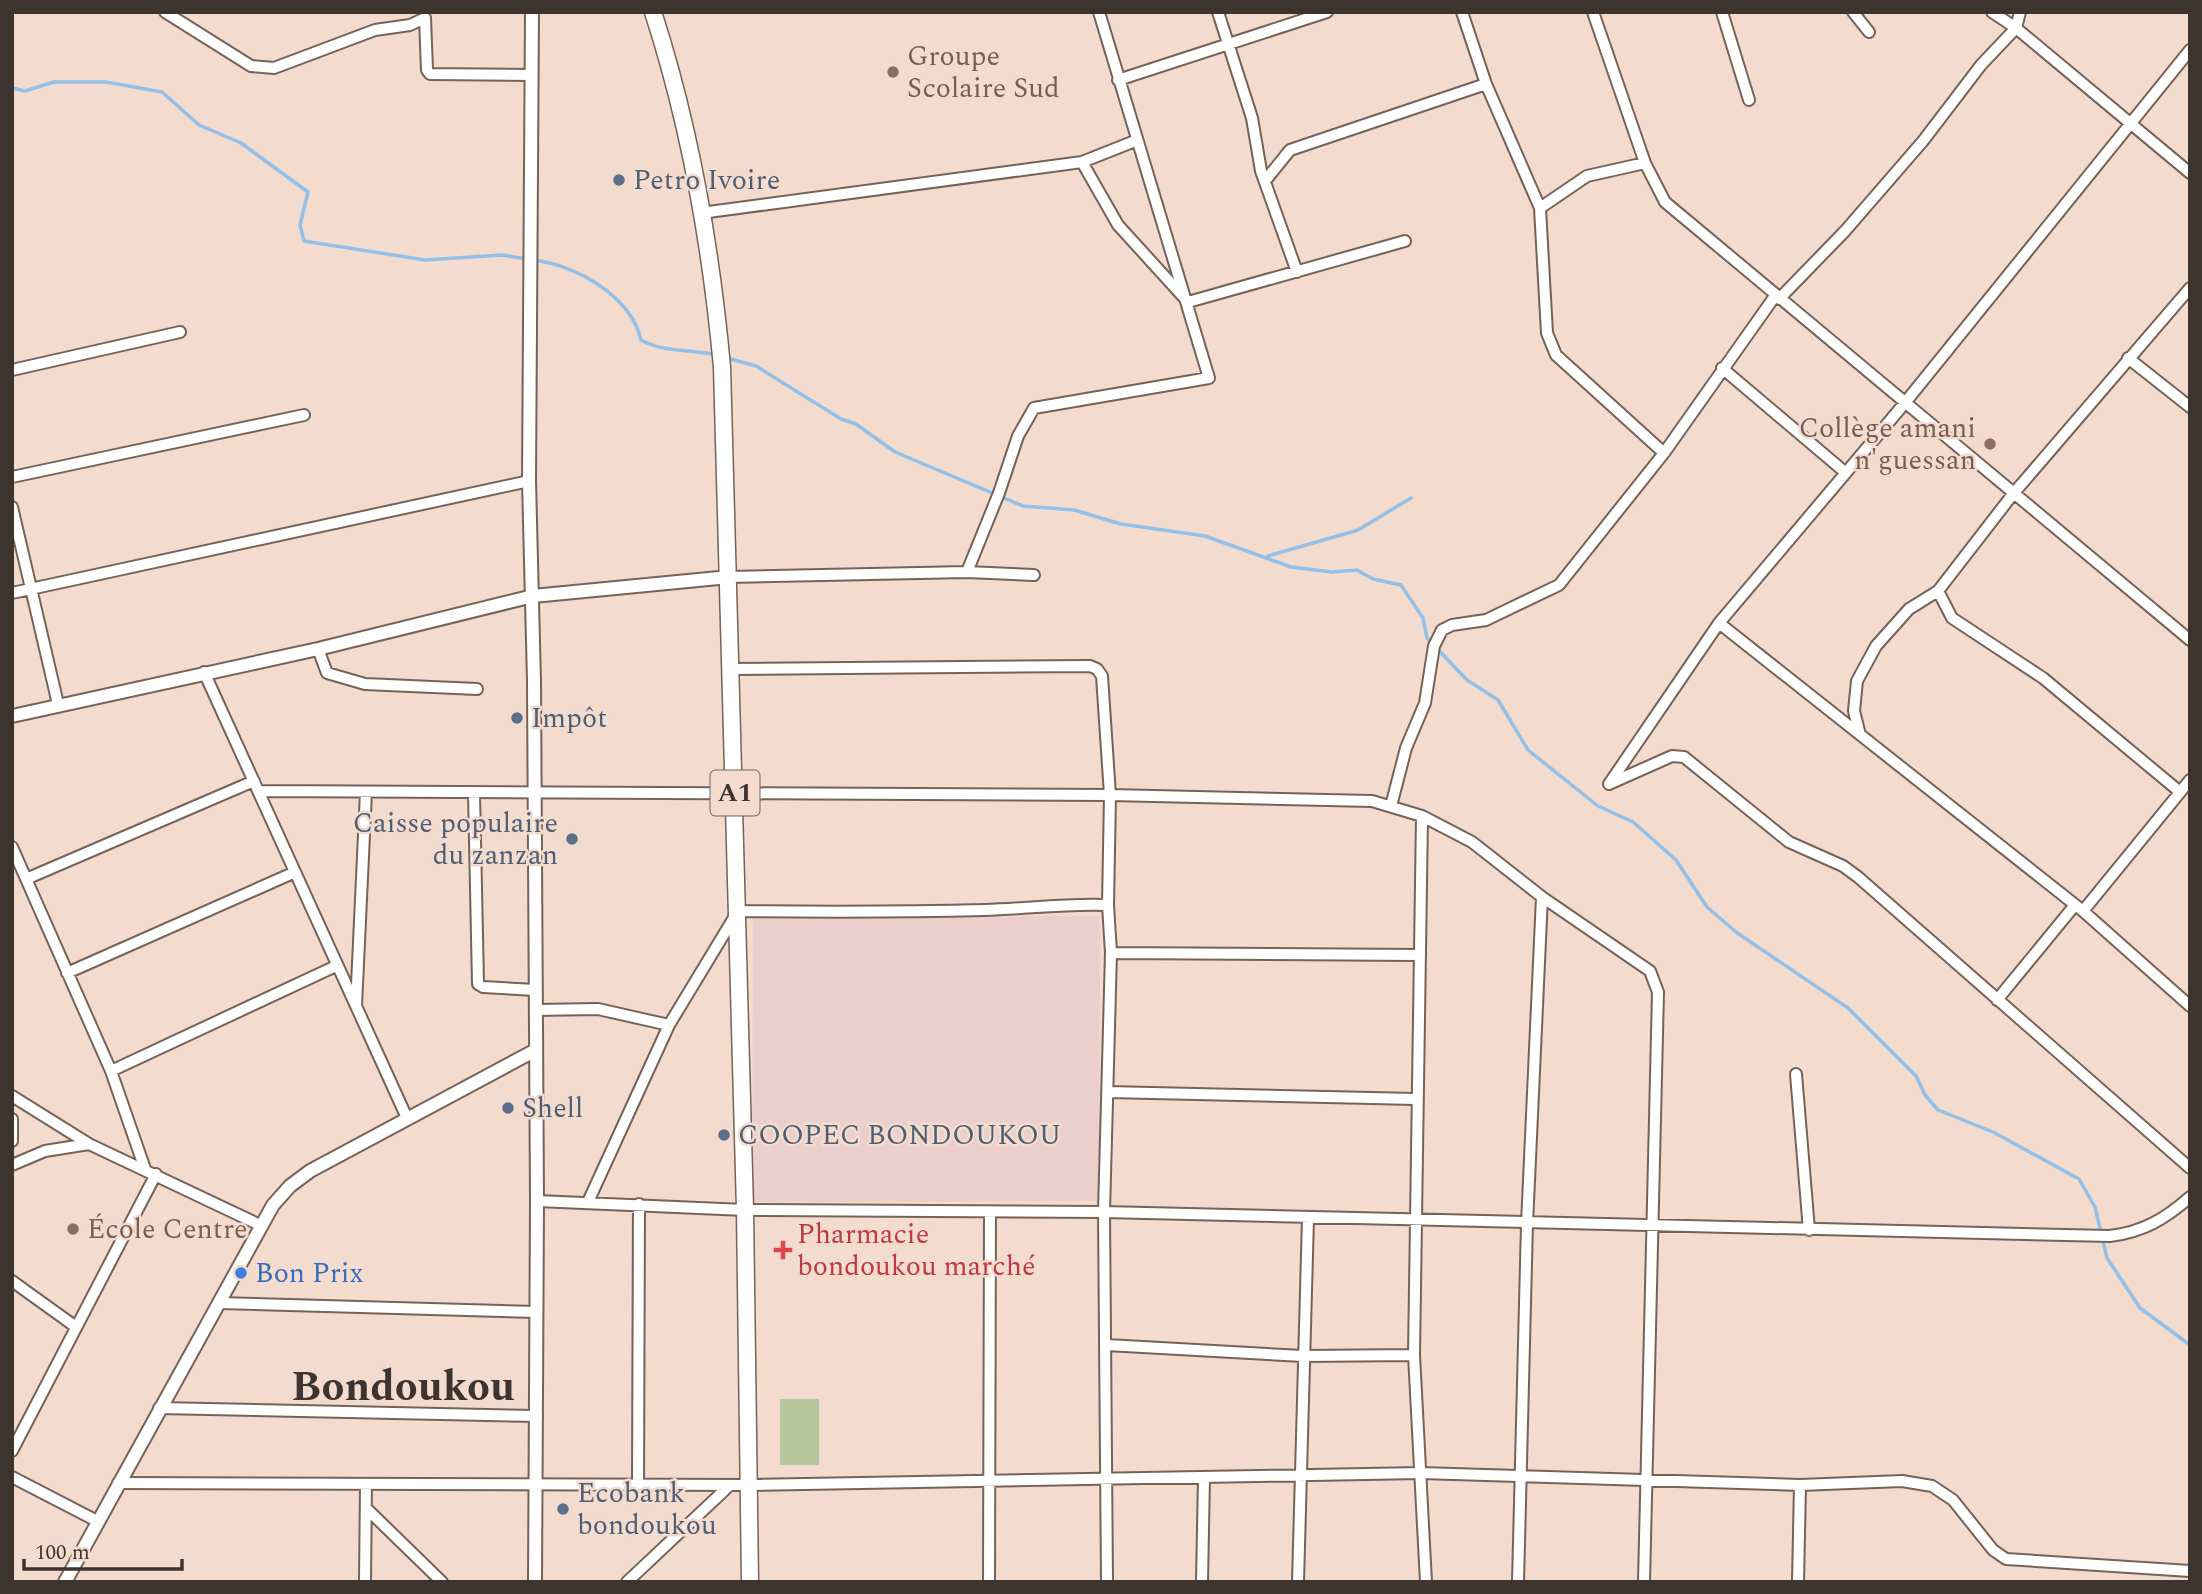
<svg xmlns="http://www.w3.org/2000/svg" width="2202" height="1594" font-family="Spectral,serif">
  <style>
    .commercial { fill: #eacfcd }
    .pitch { fill: #b7c89f }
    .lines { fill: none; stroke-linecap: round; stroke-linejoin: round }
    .stream { stroke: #94bfe6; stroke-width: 3.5 }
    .minor-casing { stroke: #776257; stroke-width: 14 }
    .tertiary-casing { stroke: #776257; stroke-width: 16 }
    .primary-casing { stroke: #776257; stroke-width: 19 }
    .minor { stroke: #fff; stroke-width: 10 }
    .tertiary { stroke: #fff; stroke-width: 12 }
    .primary { stroke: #fff; stroke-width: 16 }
    .education-dot { fill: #8d6e63; stroke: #f3dbce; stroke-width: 2.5 }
    .service-dot { fill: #5c6f8a; stroke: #f3dbce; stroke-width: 2.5 }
    .health-dot { fill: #e0444e; stroke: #f3dbce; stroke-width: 2.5 }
    .shop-dot { fill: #3f7fe0; stroke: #f3dbce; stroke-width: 2.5 }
    .labels { text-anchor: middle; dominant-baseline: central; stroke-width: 5; stroke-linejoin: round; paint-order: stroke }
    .shield { fill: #f3dbce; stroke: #74665f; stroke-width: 2 }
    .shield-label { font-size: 26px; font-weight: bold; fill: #3d342f }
    .education-label { font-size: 28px; fill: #785e54; stroke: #f3dbce; text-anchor: start }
    .service-label { font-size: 28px; fill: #4e5e75; stroke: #f3dbce; text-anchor: start }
    .health-label { font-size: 28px; fill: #be3a42; stroke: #f3dbce; text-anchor: start }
    .shop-label { font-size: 28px; fill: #366cbe; stroke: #f3dbce; text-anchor: start }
    .town-label { font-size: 42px; font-weight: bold; fill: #3d342f; stroke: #f3dbce }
  </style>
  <rect width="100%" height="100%" fill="#f3dbce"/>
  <path class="commercial" d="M1100 916 1099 1201 752 1202 753 917Z"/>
  <path class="pitch" d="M780 1399H819V1465H780Z"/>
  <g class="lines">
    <path class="stream" d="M12 88 25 91 54 82H106L162 92 199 125 241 143 308 192 300 225 304 241 425 260 502 255 527 259
      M534 260C577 266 631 296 641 340 664 353 691 349 716 355
      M727 358 756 366 841 419 856 424 895 452 1023 506 1074 510 1121 524 1205 536 1291 567 1332 572 1357 570 1373 579 1401 585 1423 618 1427 638 1467 680 1498 700 1528 750 1598 806 1633 822 1676 860 1707 907 1736 932 1848 1008 1916 1076 1925 1095 1938 1110 1993 1132 2079 1179 2095 1207 2107 1258 2140 1308 2190 1345
      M1268 556 1358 530 1411 498"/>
    <g class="minor-casing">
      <path id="minor" d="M165 12 251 66 274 68 375 30 410 25 425 18 427 70 430 74 531 75
        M1218 12 1252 118 1261 171 1297 272
        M1462 12 1486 84 1540 208 1547 333 1556 355 1664 453
        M1593 12 1645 163 1665 202 2190 640
        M1722 12 1749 100
        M1853 12 1869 32
        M1992 12 2016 28 2190 173
        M2190 50 1904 404 1719 623 2083 911 2190 1006
        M1118 80 1327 12
        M1082 162 1118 225 1188 302 1405 241
        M1265 181 1290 150 1486 84
        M1540 208 1587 176 1645 163
        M701 213 1082 162 1135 141
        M1779 299 1845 231 1923 141 1981 65 2016 28 2020 12
        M2128 358 2190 407
        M1722 368 1846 473
        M12 370 180 332
        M12 477 304 415
        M12 507 58 704
        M967 572 999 493 1018 436 1034 408 1209 378 1099 12
        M729 577 967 572 1034 575
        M1938 591 1952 618 2043 678 2180 792
        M12 593 529 481
        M318 649 327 673 365 684 477 689
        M731 669 1090 666 1097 669 1102 676 1110 795 1108 905 1111 953 1104 1212 1107 1582
        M204 672 407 1118
        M1859 731 1854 711 1857 681 1876 646 1909 609 1938 591 2013 494 2190 288
        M1609 784 1672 756 1684 757 1789 842 1843 866 1858 877 2190 1168
        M1609 784 1719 623
        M258 791 1110 795 1372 801 1422 816 1472 842 1542 897 1527 1224 1518 1582
        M474 793 478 984 483 987 535 990
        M1391 806 1406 748 1425 703 1434 646 1442 630 1452 625 1486 620 1559 585 1664 453 1775 296
        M1422 816 1414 1355 1426 1582
        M12 847 111 1071 145 1169
        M26 879 254 781
        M1542 897 1650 971 1658 992 1644 1582
        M2083 911 2190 780
        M1111 953 1419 955
        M67 973 293 873
        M1997 1000 2075 905
        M356 1006 366 792
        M535 1010 598 1009 669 1025
        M111 1071 336 966
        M1796 1074 1809 1230
        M1108 1092 1416 1099
        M12 1096 89 1144 260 1225
        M12 1119V1141
        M12 1165 45 1151 89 1144
        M537 1201 745 1210 1104 1212 2110 1236C2143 1232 2165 1219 2190 1197
        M588 1202 669 1025 738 911C820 912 902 912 985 910 1026 909 1066 903 1108 905
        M12 1281 76 1327
        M218 1303 536 1312
        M1107 1345 1303 1356 1414 1355
        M159 1408 537 1416
        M12 1451 156 1174
        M12 1477 97 1521
        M118 1483 750 1485 1421 1473 1800 1485 1902 1481 1932 1486 1953 1500 1993 1550 2006 1559 2190 1571
        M638 1484 639 1204
        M366 1508 442 1582
        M365 1582 366 1484
        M627 1582 730 1485
        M989 1582 990 1212
        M1202 1582 1204 1477
        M1298 1582 1308 1218
        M1798 1582 1800 1485"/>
    </g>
    <g class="tertiary-casing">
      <path id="tertiary" d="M532 12 529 481 534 681 537 1201 535 1582
        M12 716 318 649 533 596 729 577
        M65 1582 273 1205 290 1186 310 1171 534 1051"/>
    </g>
    <g class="primary-casing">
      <path id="primary" d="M653 12C690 126 711 247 722 367L745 1210 750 1582"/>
    </g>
    <use href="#minor" class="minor"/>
    <use href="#tertiary" class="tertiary"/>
    <use href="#primary" class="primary"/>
  </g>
  <g class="education-dot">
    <circle cx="893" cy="72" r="7"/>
    <circle cx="1990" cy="444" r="7"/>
    <circle cx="73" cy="1229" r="7"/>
  </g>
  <g class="service-dot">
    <circle cx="619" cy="180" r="7"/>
    <circle cx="517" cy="718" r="7"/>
    <circle cx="572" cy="839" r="7"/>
    <circle cx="508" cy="1108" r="7"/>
    <circle cx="724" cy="1135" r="7"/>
    <circle cx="563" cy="1509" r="7"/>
  </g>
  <path class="health-dot" d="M779.5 1239.5h7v7h7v7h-7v7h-7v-7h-7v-7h7z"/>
  <circle class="shop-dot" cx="241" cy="1273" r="7"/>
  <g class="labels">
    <rect class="shield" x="710.5" y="770.5" width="49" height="45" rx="5"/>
    <g class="shield-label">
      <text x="735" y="793">A1</text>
    </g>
    <g class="education-label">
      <text x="907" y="56">Groupe<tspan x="907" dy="32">Scolaire Sud</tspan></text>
      <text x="1976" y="428" text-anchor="end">Collège amani<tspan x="1976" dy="32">n'guessan</tspan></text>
      <text x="87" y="1229">École Centre</text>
    </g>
    <g class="service-label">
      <text x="633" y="180">Petro Ivoire</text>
      <text x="531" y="718">Impôt</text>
      <text x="558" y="823" text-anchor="end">Caisse populaire<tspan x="558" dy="32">du zanzan</tspan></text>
      <text x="522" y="1108">Shell</text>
      <text x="738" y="1135">COOPEC BONDOUKOU</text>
      <text x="577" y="1493">Ecobank<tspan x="577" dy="32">bondoukou</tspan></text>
    </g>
    <g class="health-label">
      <text x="797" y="1234">Pharmacie<tspan x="797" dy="32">bondoukou marché</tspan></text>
    </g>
    <g class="shop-label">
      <text x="255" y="1273">Bon Prix</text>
    </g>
    <g class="town-label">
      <text x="403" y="1387">Bondoukou</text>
    </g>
  </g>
  <rect width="2202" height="1594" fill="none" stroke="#3d342f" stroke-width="28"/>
  <path d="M24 1559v10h158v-10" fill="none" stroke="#3d342f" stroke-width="3.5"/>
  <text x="35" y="1559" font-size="21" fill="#3d342f" stroke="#f3dbce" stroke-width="5" paint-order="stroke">100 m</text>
</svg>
